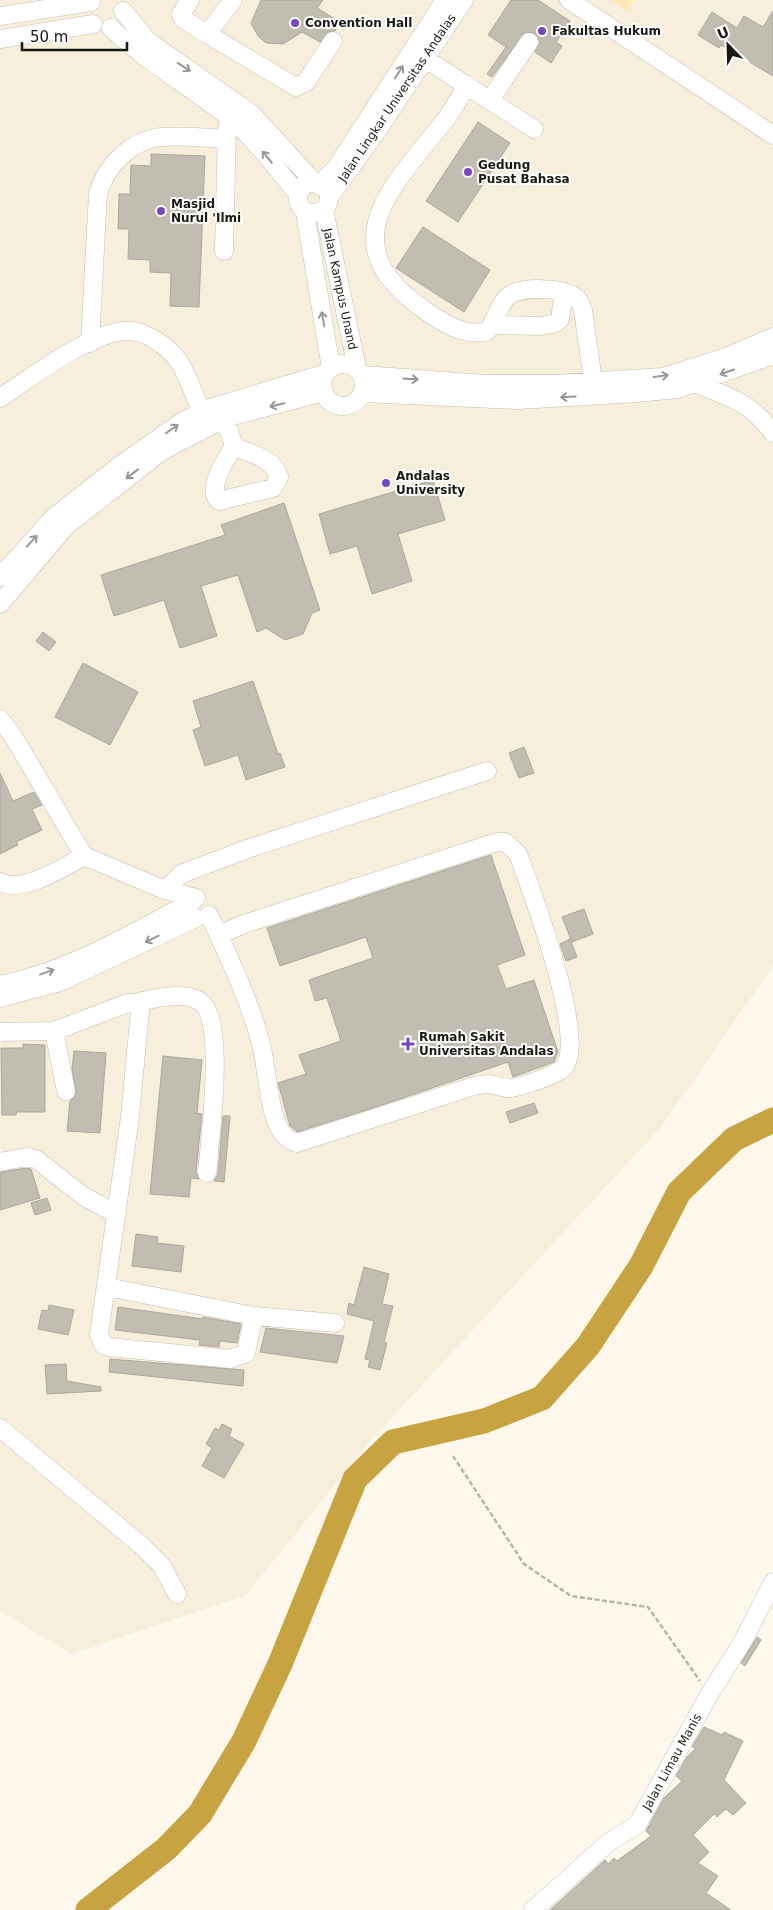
<svg xmlns="http://www.w3.org/2000/svg" width="773" height="1910" font-family="'DejaVu Sans',sans-serif">
  <style>
    .built { fill: #f7efdb }
    .green { fill: #fee9b6 }
    .lines { fill: none; stroke-linecap: round; stroke-linejoin: round }
    .river { stroke: #c8a341; stroke-width: 25 }
    .building { fill: #c2bdb1; stroke: #aca79b }
    .minor-casing { stroke: #c3beb2; stroke-width: 19 }
    .path { stroke: #b9b4ab; stroke-width: 2.5; stroke-dasharray: 5 2.5; stroke-linecap: butt }
    .minor { stroke: #fff; stroke-width: 18 }
    .oneway { stroke: #989795 }
    .poi-dot { fill: #7646be; stroke: #fff; stroke-width: 2 }
    .labels { text-anchor: middle; dominant-baseline: central; stroke-width: 4; stroke-linejoin: round; paint-order: stroke }
    .poi-label { font-size: 12px; font-weight: bold; fill: #1a1813; stroke: #fff; text-anchor: start }
    .street-label { font-size: 12px; fill: #1a1813; stroke: #fff }
  </style>
  <rect width="100%" height="100%" fill="#fef8ec"/>
  <path class="built" d="M0 0H773V966L661 1127 371 1440 246 1595 72 1654 0 1611Z"/>
  <path class="green" d="M611 0H634L627 11Z"/>
  <g class="lines">
    <path class="river" d="M88 1910 166 1849 200 1814 244 1741 280 1664 355 1479 393 1442 484 1421 542 1398 588 1346 641 1266 679 1192 734 1139 773 1120"/>
  </g>
  <path class="building" d="M261 0H323L317 8 340 22 335 31 328 32 320 42 302 32 283 44 266 43 258 36 251 23Z
    M511 0H538L570 21 556 42 562 46 551 63 535 52 540 43 538 37 534 33 525 32 492 77 487 74 506 47 488 35Z
    M773 11V76L721 45 719 48 698 35 712 12 737 28 744 16 763 27Z
    M478 122 510 143 458 222 426 201Z
    M151 154 205 156 199 307 170 306 171 273 150 272V260L128 259 129 229H118L119 194H130L131 165 151 166Z
    M423 227 490 270 464 312 396 268Z
    M433 480 445 520 398 534 412 581 372 594 357 546 330 554 319 514Z
    M284 503 320 610 312 613 303 634 285 640 266 628 257 632 238 575 201 586 217 636 180 648 164 600 114 616 101 575 225 535 221 525Z
    M43 632 56 642 49 651 36 641Z
    M83 663 138 692 110 745 55 717Z
    M253 681 278 754 280 753 285 767 246 780 238 755 205 766 193 730 201 727 193 701Z
    M524 747 534 773 519 778 509 753Z
    M0 773 13 801 34 792 42 805 32 809 42 830 16 842 18 845 0 854Z
    M491 855 525 955 497 965 506 989 534 980 558 1052 554 1062 513 1077 508 1062 385 1104 297 1132 295 1130 290 1126 278 1083 306 1074 299 1055 341 1041 327 998 315 1001 309 980 373 958 366 937 280 966 267 928Z
    M584 909 593 934 572 942 562 917Z
    M570 939 577 957 566 961 560 944Z
    M23 1044 45 1045V1112H17L16 1115H2L1 1048H23Z
    M74 1051 106 1053 100 1133 67 1131 70 1101 76 1094 72 1069Z
    M163 1056 202 1060 197 1113 202 1114 196 1172 199 1179 191 1178 189 1197 150 1194Z
    M534 1103 538 1113 510 1123 506 1112Z
    M223 1116H230L224 1182 214 1181 218 1174Z
    M27 1168 31 1169 40 1198 0 1210V1172Z
    M47 1198 51 1210 35 1215 31 1203Z
    M136 1234 158 1237 157 1243 184 1246 181 1272 132 1266Z
    M364 1267 389 1274 382 1304 393 1306 384 1342 387 1343 380 1370 368 1367 370 1360 365 1359 374 1321 347 1314 349 1303 354 1305Z
    M49 1305 74 1310 68 1335 38 1329 42 1310 48 1311Z
    M118 1307 203 1319V1317L241 1324 237 1343 220 1341 219 1347 199 1345 200 1340 115 1330Z
    M266 1328 344 1336 337 1363 260 1352Z
    M110 1359 244 1370 243 1386 109 1372Z
    M66 1364 67 1381 101 1387V1391L47 1394 45 1365Z
    M222 1424 232 1429 229 1436 244 1444 224 1478 202 1466 212 1448 206 1444 215 1428 219 1430Z
    M757 1637 761 1640 745 1666 741 1663Z
    M704 1727 722 1735 724 1732 743 1741 724 1780 746 1803 733 1815 726 1809 717 1817 714 1814 693 1835 709 1852 698 1863 718 1876 706 1893 731 1910H550L605 1860 608 1864 614 1858 617 1861 651 1836 646 1831 664 1798 682 1781 676 1776 687 1757 696 1748 692 1747Z"/>
  <g class="lines">
    <g class="minor-casing">
      <path id="minor" d="M190 0 181 14 183 19 207 34
        M233 0 207 34 296 87 306 82 333 41
        M569 0 773 135
        M123 11 148 41 252 114 314 182
        M0 16 91 2
        M111 28C147 62 188 85 226 115 254 137 275 167 298 194 295 222 338 218 327 189L314 182 304 185 298 194
        M0 39 93 24
        M424 58 534 129
        M467 85C459 98 452 112 442 124 394 185 331 242 419 306 438 320 463 338 487 331 496 321 498 306 507 297 520 286 562 287 575 297 580 300 581 305 583 310L593 381
        M490 100 529 42
        M321 184 336 168 445 0
        M330 196 377 131 464 0
        M324 210 357 368
        M305 212 331 368
        M224 251 227 128
        M493 325 541 326 556 323 560 319 564 292
        M90 343 98 193C106 166 131 140 161 137 182 135 205 138 227 139
        M322 385a21 21 0 1 1 42 0a21 21 0 1 1-42 0Z
        M363 375 486 384H554L663 377 726 357 773 337
        M694 383C727 396 751 402 773 433
        M363 393 518 400 636 393 677 389 773 355
        M0 398C32 377 86 335 124 331 143 329 166 345 177 359 187 371 194 396 201 411
        M225 418 234 447C226 458 206 490 219 501L273 488 279 477C273 458 251 453 234 447
        M0 577 53 518 119 466 183 421 210 408 326 373
        M0 604 66 526 162 451 225 418 324 392
        M0 719 13 736 84 856 165 890 196 898
        M0 882C23 894 63 867 84 856
        M165 890 181 874 247 849 487 771
        M209 915C229 957 249 999 261 1044 267 1067 267 1092 274 1115 278 1128 284 1140 297 1143L474 1086C479 1085 484 1084 489 1084 497 1085 504 1089 512 1088 523 1086 553 1076 562 1069 591 1047 530 887 518 854L505 842H497L244 924 219 935
        M0 985C70 971 130 934 193 901
        M0 998 60 982 196 918
        M134 1003C151 999 188 989 203 1004 225 1026 210 1141 207 1173
        M54 1031 66 1091
        M0 1032 54 1031 128 1003H134L140 1010 130 1117 99 1334 103 1345 109 1347 230 1359 246 1353 254 1316
        M0 1162 27 1157 36 1159 83 1196 117 1214
        M107 1287 254 1316 335 1323
        M0 1428 141 1545 162 1566 177 1594
        M533 1910 609 1842 637 1825 709 1695 743 1641 773 1582"/>
    </g>
    <path class="path" d="M453 1456 524 1564 571 1596 648 1607 700 1681"/>
    <use href="#minor" class="minor"/>
  </g>
  <defs><path id="oneway-shaft" d="M-6 0H5M1.5-3L5.5 0L1.5 3" fill="none" stroke-width="1.6" stroke-linecap="round" stroke-linejoin="round" transform="scale(1.25)"/></defs>
  <g class="oneway">
    <use href="#oneway-shaft" transform="translate(184 67) rotate(33)"/>
    <use href="#oneway-shaft" transform="translate(399 72) rotate(-57)"/>
    <use href="#oneway-shaft" transform="translate(267 157) rotate(-130)"/>
    <use href="#oneway-shaft" transform="translate(323 319) rotate(-100)"/>
    <use href="#oneway-shaft" transform="translate(727 372) rotate(161)"/>
    <use href="#oneway-shaft" transform="translate(661 376) rotate(-8)"/>
    <use href="#oneway-shaft" transform="translate(411 379) rotate(4)"/>
    <use href="#oneway-shaft" transform="translate(568 397) rotate(177)"/>
    <use href="#oneway-shaft" transform="translate(277 405) rotate(167)"/>
    <use href="#oneway-shaft" transform="translate(172 429) rotate(-35)"/>
    <use href="#oneway-shaft" transform="translate(132 474) rotate(142)"/>
    <use href="#oneway-shaft" transform="translate(32 541) rotate(-47)"/>
    <use href="#oneway-shaft" transform="translate(152 939) rotate(154)"/>
    <use href="#oneway-shaft" transform="translate(47 972) rotate(-20)"/>
  </g>
  <g class="poi-dot">
    <circle cx="295" cy="23" r="5"/>
    <circle cx="542" cy="31" r="5"/>
    <circle cx="468" cy="172" r="5"/>
    <circle cx="161" cy="211" r="5"/>
    <circle cx="386" cy="483" r="5"/>
    <path d="M405.5 1036.5h5v5h5v5h-5v5h-5v-5h-5v-5h5z"/>
  </g>
  <g class="labels">
    <g class="poi-label">
      <text x="305" y="23">Convention Hall</text>
      <text x="552" y="31">Fakultas Hukum</text>
      <text x="478" y="165">Gedung<tspan x="478" dy="14">Pusat Bahasa</tspan></text>
      <text x="171" y="204">Masjid<tspan x="171" dy="14">Nurul 'Ilmi</tspan></text>
      <text x="396" y="476">Andalas<tspan x="396" dy="14">University</tspan></text>
      <text x="419" y="1037">Rumah Sakit<tspan x="419" dy="14">Universitas Andalas</tspan></text>
    </g>
    <g class="street-label">
      <text transform="translate(397 98) rotate(-56)">Jalan Lingkar Universitas Andalas</text>
      <text transform="translate(340 289) rotate(78)">Jalan Kampus Unand</text>
      <text transform="translate(672 1762) rotate(-61)">Jalan Limau Manis</text>
    </g>
  </g>
  <g transform="translate(728 45) rotate(337)" stroke="#ffffff" stroke-width="4" paint-order="stroke">
  <path d="M0-4L9 19L0 12L-9 19Z" fill="#1a1813"/>
  <text y="-8" font-size="14" font-weight="bold" text-anchor="middle" fill="#1a1813">U</text>
  </g>
  <path d="M22 42v8h105v-8" fill="none" stroke="#1a1813" stroke-width="2.5"/>
  <text x="30" y="42" font-size="15" fill="#1a1813" stroke="#ffffff" stroke-width="4" paint-order="stroke">50 m</text>
</svg>
